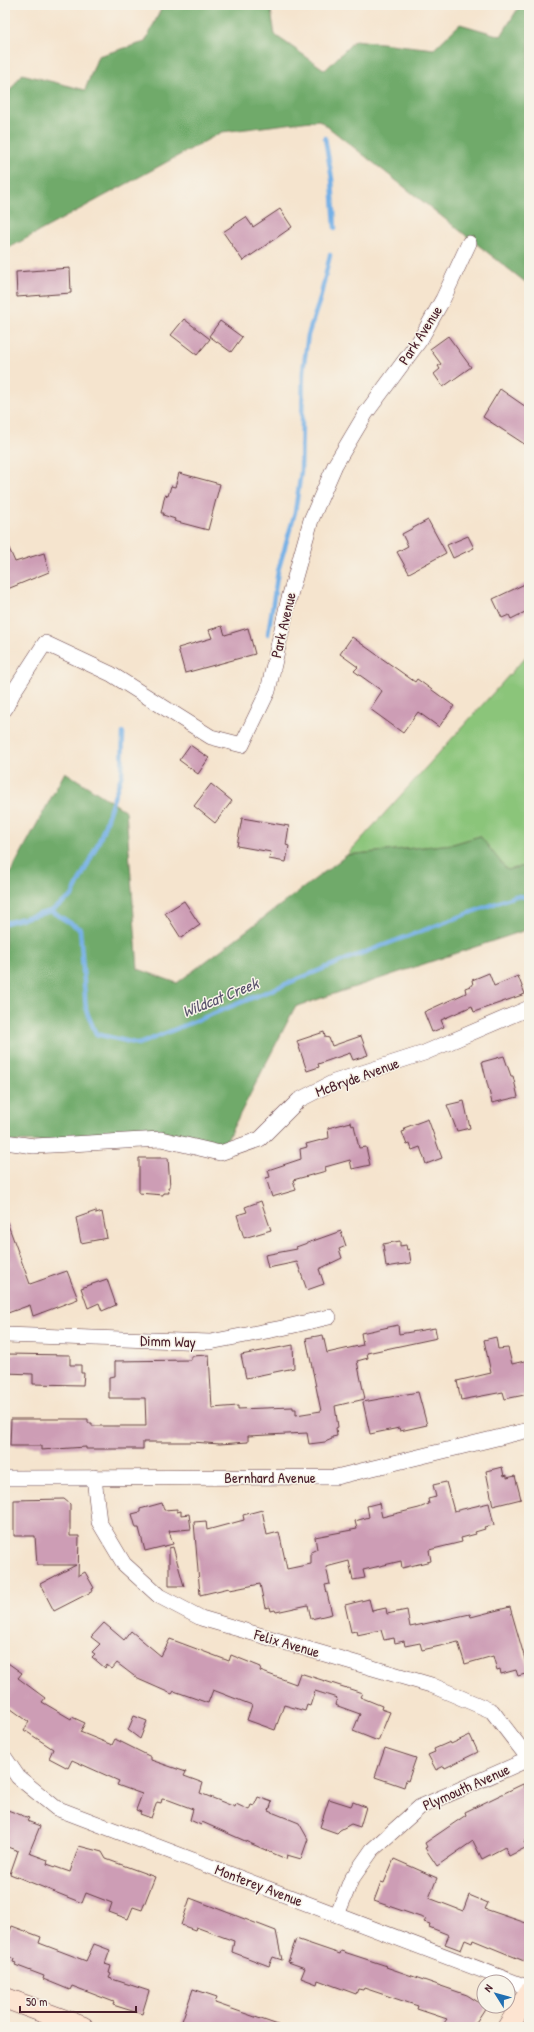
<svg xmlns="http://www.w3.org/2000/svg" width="534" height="2032" font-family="'Patrick Hand',sans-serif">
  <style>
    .green { fill: #8bc57a; stroke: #6a7252 }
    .forest { fill: #70aa6a; stroke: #5d644a }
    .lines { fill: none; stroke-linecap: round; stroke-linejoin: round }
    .stream { stroke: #75b0e6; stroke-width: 4.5 }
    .building { fill: #cd9db5 }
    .street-casing { stroke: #643d43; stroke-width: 16 }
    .secondary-casing { stroke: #643d43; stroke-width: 22 }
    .street { stroke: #fff; stroke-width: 15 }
    .secondary { stroke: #fde4d1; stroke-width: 21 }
    .labels { text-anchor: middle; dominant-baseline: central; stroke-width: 3; stroke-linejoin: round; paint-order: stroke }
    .street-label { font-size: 15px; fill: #4a1f2b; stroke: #f7f3e8 }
    .water-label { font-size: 16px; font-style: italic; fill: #59526c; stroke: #f7f3e8 }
  </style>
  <rect width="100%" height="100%" fill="#f7f3e8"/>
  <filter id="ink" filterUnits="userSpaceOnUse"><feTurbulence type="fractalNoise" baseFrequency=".025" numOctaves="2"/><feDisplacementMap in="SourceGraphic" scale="8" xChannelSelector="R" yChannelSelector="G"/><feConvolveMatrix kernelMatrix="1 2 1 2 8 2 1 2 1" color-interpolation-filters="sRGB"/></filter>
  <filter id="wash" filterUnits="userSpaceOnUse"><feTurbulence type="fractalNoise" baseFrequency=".012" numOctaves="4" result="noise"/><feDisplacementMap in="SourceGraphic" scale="16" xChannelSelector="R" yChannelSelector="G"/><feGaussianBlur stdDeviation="0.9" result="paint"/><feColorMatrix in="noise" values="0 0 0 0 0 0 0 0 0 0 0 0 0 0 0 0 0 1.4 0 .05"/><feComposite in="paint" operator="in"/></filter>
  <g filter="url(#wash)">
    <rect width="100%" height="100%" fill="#f5e4ce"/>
    <path class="green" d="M529 653V865L507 871 480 836 453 844 347 855Z"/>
    <path class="forest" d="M163 5H270L275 35 325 70 355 40 434 49 460 24 501 36 520 5H529V285L319 120 222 132 5 250V97L22 74 85 90 98 56 145 42Z
      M65 772 126 811 138 969 177 983 347 855 453 844 480 836 507 870 529 865V929L295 1007 220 1153 161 1139 5 1142V883Z"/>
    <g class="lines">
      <path class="stream" d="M325 138 332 179 335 228
        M268 634 278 571 295 512 301 472 303 371 308 335 320 299 330 255
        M51 911 72 896 100 839 122 774 123 733
        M5 923 51 911 80 929 86 1010 96 1034 139 1044 352 957 515 896 529 897"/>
    </g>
    <g id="blocks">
      <path class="building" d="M280 209 292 227 243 261 223 232 246 217 253 227Z
        M70 268 71 293 17 297 16 272Z
        M184 319 210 339 197 355 171 335Z
        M220 321 242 337 231 352 209 336Z
        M448 336 471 367 443 387 434 374 440 369 438 366 441 364 430 349Z
        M500 389 529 409V447L483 417Z
        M179 473 220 484 208 530 174 521 175 519 163 515 164 513H161L165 495 168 496 171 486 175 487Z
        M428 520 446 553 409 573 397 552 408 546 402 534Z
        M468 536 474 548 453 558 447 545Z
        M5 539 15 562 44 553 49 572 5 590Z
        M529 582V610L511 619 509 615 502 618 493 599Z
        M222 626 225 635 248 628 255 654 185 673 178 648 212 638 209 630Z
        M352 637 415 682 417 679 454 706 439 727 418 712 403 733 370 709 382 691 354 671 358 667 340 654Z
        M190 745 209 758 198 774 179 760Z
        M211 784 232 801 215 823 194 806Z
        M242 818 289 826 286 845 289 846 286 862 269 859 271 852 237 846Z
        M184 901 200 925 181 938 165 913Z
        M489 973 494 986 518 976 525 994 474 1012 472 1006 441 1020 444 1027 432 1032 424 1012 466 993 465 988 473 985 472 980Z
        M324 1032 325 1037 329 1038 332 1046 361 1036 368 1055 353 1060 350 1053 318 1064 319 1067 307 1071 297 1041Z
        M504 1056 511 1076H513L518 1097 492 1103 482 1062Z
        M464 1101 470 1128 457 1131 447 1105Z
        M428 1119 442 1158 426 1164 420 1147 412 1150 410 1144 407 1145 402 1132 405 1131 404 1128Z
        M351 1122 352 1126 354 1125 359 1148 366 1147 370 1165 352 1169 350 1160 325 1167 326 1171 293 1180 296 1190 272 1197 266 1178 270 1177 268 1170 301 1159 300 1149 307 1147 306 1144 329 1138 328 1128Z
        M139 1158H168L170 1187H168L169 1193H163V1195L139 1193Z
        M261 1201 271 1230 244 1238 237 1215 247 1212 245 1207Z
        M96 1211V1214L102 1212 107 1238 81 1243 76 1218Z
        M5 1222H7L30 1284 67 1271 78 1299 33 1316 30 1305 5 1314Z
        M341 1231 346 1246 339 1249 342 1258 319 1269 324 1284 307 1290 297 1262 268 1268 265 1255 297 1249 296 1247Z
        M400 1241V1246L406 1245 407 1250 409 1249 411 1263 386 1267 383 1244Z
        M107 1279 116 1305 102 1311 99 1303 88 1308 81 1288Z
        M398 1325 399 1334 435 1328 437 1338 367 1353 368 1358 357 1361 365 1399 335 1406 338 1427 336 1428 337 1436 332 1437V1439L325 1442 309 1444 307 1433 248 1436V1442L220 1444 192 1442H143V1449H86V1447L41 1450V1446H10L11 1419H88V1423H92V1426H146L145 1398H109V1377L115 1376V1361L191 1360V1356L209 1355 212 1408 238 1406V1409L293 1407V1409H296V1415L321 1411 306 1338 323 1335 327 1353 363 1345 361 1333Z
        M496 1337 498 1349 508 1348 512 1364 529 1360V1394L505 1399 503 1392 461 1400 457 1381 491 1373 484 1340Z
        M293 1345 294 1368 246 1378 241 1355Z
        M6 1354 70 1355V1365H81V1373H84L83 1385 33 1384V1374L6 1373Z
        M418 1392 427 1425 400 1431 399 1428 370 1434 363 1402Z
        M502 1467 504 1476 507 1475V1478L515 1476 521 1499 493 1506 486 1471Z
        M446 1482 454 1511 489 1503 494 1525 484 1527 485 1529 475 1532 476 1534 461 1538 462 1542 429 1550 431 1561 402 1568 401 1561 363 1570 365 1578 353 1580 349 1561 326 1567 330 1584 325 1585 332 1614 311 1619 308 1605 276 1612 275 1610 271 1611 270 1607 265 1608 260 1584 230 1590 229 1588 200 1595 194 1522 206 1521 207 1530 244 1520 243 1515 262 1510 267 1535 279 1532 287 1569 311 1564V1552L317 1549 315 1537 357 1529 355 1521 369 1517 367 1506 379 1503 382 1517 419 1508 429 1504 428 1499 436 1497 433 1485Z
        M64 1499 70 1504V1536H79L78 1576 85 1572 94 1588 92 1589 93 1591 54 1611 40 1584 76 1565H37L35 1536H14V1500Z
        M162 1503 164 1510 177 1509V1512L181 1511V1515L189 1514 191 1529 169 1531 173 1544 145 1551 139 1528H136L132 1514 140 1512V1509Z
        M173 1547 184 1586H169V1548Z
        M369 1599 372 1611 386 1608 387 1614 407 1610 410 1627 470 1614 471 1617 510 1607 529 1673 518 1676 516 1670 501 1674 500 1669 497 1670 493 1656 465 1664 458 1642 422 1650 420 1643 405 1646 404 1641 395 1643 394 1638 384 1640 381 1630 357 1635 356 1631 351 1632 345 1605Z
        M104 1623 124 1640 131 1631 161 1656 170 1639 229 1661 231 1655 261 1667 260 1671 296 1684 300 1673 353 1690 362 1693 360 1697 382 1706 381 1709 390 1712 378 1741 353 1731 360 1714 335 1705 337 1698 315 1691 310 1706 307 1705 305 1711 284 1705 275 1730 247 1720 252 1705 213 1690 208 1703 174 1691 172 1694 138 1679 117 1663 112 1669 107 1665 105 1668 92 1657 95 1654 92 1652 100 1644 91 1637Z
        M5 1661 22 1673 18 1678 45 1698 42 1702 71 1719 72 1717 85 1723 80 1732 112 1745 115 1739 151 1757V1760L186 1772 184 1776 203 1783 200 1793 235 1807 236 1804 249 1810 251 1805 254 1806 258 1797 272 1802 269 1811 299 1823 308 1839 301 1859 287 1855 286 1859 202 1822 201 1825 190 1820 193 1809 169 1800 162 1799 161 1803 157 1802 151 1818 140 1814 141 1812 136 1810 142 1794 117 1785 119 1781 72 1760 68 1768 49 1758 53 1749 24 1730 29 1722 7 1706Z
        M134 1716 147 1721 140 1739 128 1730Z
        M470 1735 478 1752 445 1768 444 1766 436 1770 428 1755 435 1752 434 1749 450 1742 451 1744Z
        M385 1748 416 1758 408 1781 406 1780 404 1787 375 1777Z
        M523 1784 529 1795V1839L524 1842 527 1847 509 1856 505 1847 482 1859 473 1841 437 1866 425 1848 427 1847 425 1843 466 1815 465 1812Z
        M329 1799 351 1806 353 1802 366 1807 360 1827 351 1824 340 1830 337 1833 320 1827Z
        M5 1809 29 1818 27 1821 40 1826 29 1853 48 1860 47 1864 70 1872 79 1846 102 1852 106 1859 155 1877 142 1910 133 1907 128 1919 109 1912 112 1903 86 1893 82 1903 10 1874 18 1851 5 1846Z
        M394 1859 437 1878 429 1898 463 1911 469 1895 488 1903 485 1909 529 1924V1963L473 1940 472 1943 465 1940 461 1950 445 1944 449 1935 429 1927 430 1924 424 1922 426 1919 374 1901 381 1882 384 1883Z
        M190 1898 276 1931 282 1960 273 1957 269 1966 232 1952 234 1941 196 1927 195 1930 181 1925Z
        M12 1926 41 1937 39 1943 86 1961 94 1944 110 1950 105 1964 111 1966 109 1973 111 1974 109 1978 149 1991 142 2014 113 2005 114 2002 72 1986 70 1990 43 1979 44 1976 15 1965 16 1963 13 1962 14 1959 5 1955V1943Z
        M296 1939 340 1954 341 1951 387 1966 386 1967 467 1995 486 2007 473 2027H441L447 2019 417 2009 418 2006 364 1988 363 1990 358 1989 356 1994 318 1980 317 1984 301 1978 305 1968 288 1962Z
        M193 1989 217 1997 215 2003 278 2025V2027H190L181 2024Z"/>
    </g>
  </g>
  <g filter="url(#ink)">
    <use href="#blocks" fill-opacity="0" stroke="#643d43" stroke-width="1"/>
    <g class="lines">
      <g class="street-casing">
        <path id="street" d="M5 709 14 691 45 643 111 674 211 737 242 745 268 691 288 602 311 520 335 465 366 413 420 340 443 299 469 243
          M5 1142 34 1146 161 1139 220 1153 260 1139 299 1100 334 1082 424 1053 529 1008
          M5 1335 210 1342 282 1328 329 1317
          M94 1477 99 1522 124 1564 159 1596 201 1618 431 1685 492 1711 529 1759
          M5 1478 336 1477 529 1430
          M5 1758 18 1777 56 1808 529 1988
          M337 1915 351 1880 372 1850 420 1807 529 1759"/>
      </g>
      <g class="secondary-casing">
        <path id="secondary" d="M5 1998 83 2027
          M508 2027 529 1993"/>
      </g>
      <use href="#street" class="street"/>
      <use href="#secondary" class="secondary"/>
    </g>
  </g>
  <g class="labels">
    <g class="street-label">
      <text transform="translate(420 335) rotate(-57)">Park Avenue</text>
      <text transform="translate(283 625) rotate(-77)">Park Avenue</text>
      <text transform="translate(357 1077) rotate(-20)">McBryde Avenue</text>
      <text transform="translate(168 1341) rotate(2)">Dimm Way</text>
      <text x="270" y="1477">Bernhard Avenue</text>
      <text transform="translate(287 1643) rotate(16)">Felix Avenue</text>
      <text transform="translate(466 1787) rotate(-24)">Plymouth Avenue</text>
      <text transform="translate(259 1885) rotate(21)">Monterey Avenue</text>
    </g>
    <g class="water-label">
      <text transform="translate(220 997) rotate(-22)">Wildcat Creek</text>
    </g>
  </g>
  <rect width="534" height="2032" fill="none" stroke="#f7f3e8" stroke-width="20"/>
  <g transform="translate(496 1994) rotate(307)"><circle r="19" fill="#f7f3e8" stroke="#b29e9c"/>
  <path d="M0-3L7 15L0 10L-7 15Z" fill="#1f6fb2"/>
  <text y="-6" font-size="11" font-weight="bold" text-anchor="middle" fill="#4a1f2b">N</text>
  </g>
  <path d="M20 2006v6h116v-6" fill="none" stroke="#4a1f2b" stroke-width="2"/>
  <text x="26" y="2006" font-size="12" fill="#4a1f2b" stroke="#f7f3e8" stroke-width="3" paint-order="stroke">50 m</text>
</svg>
